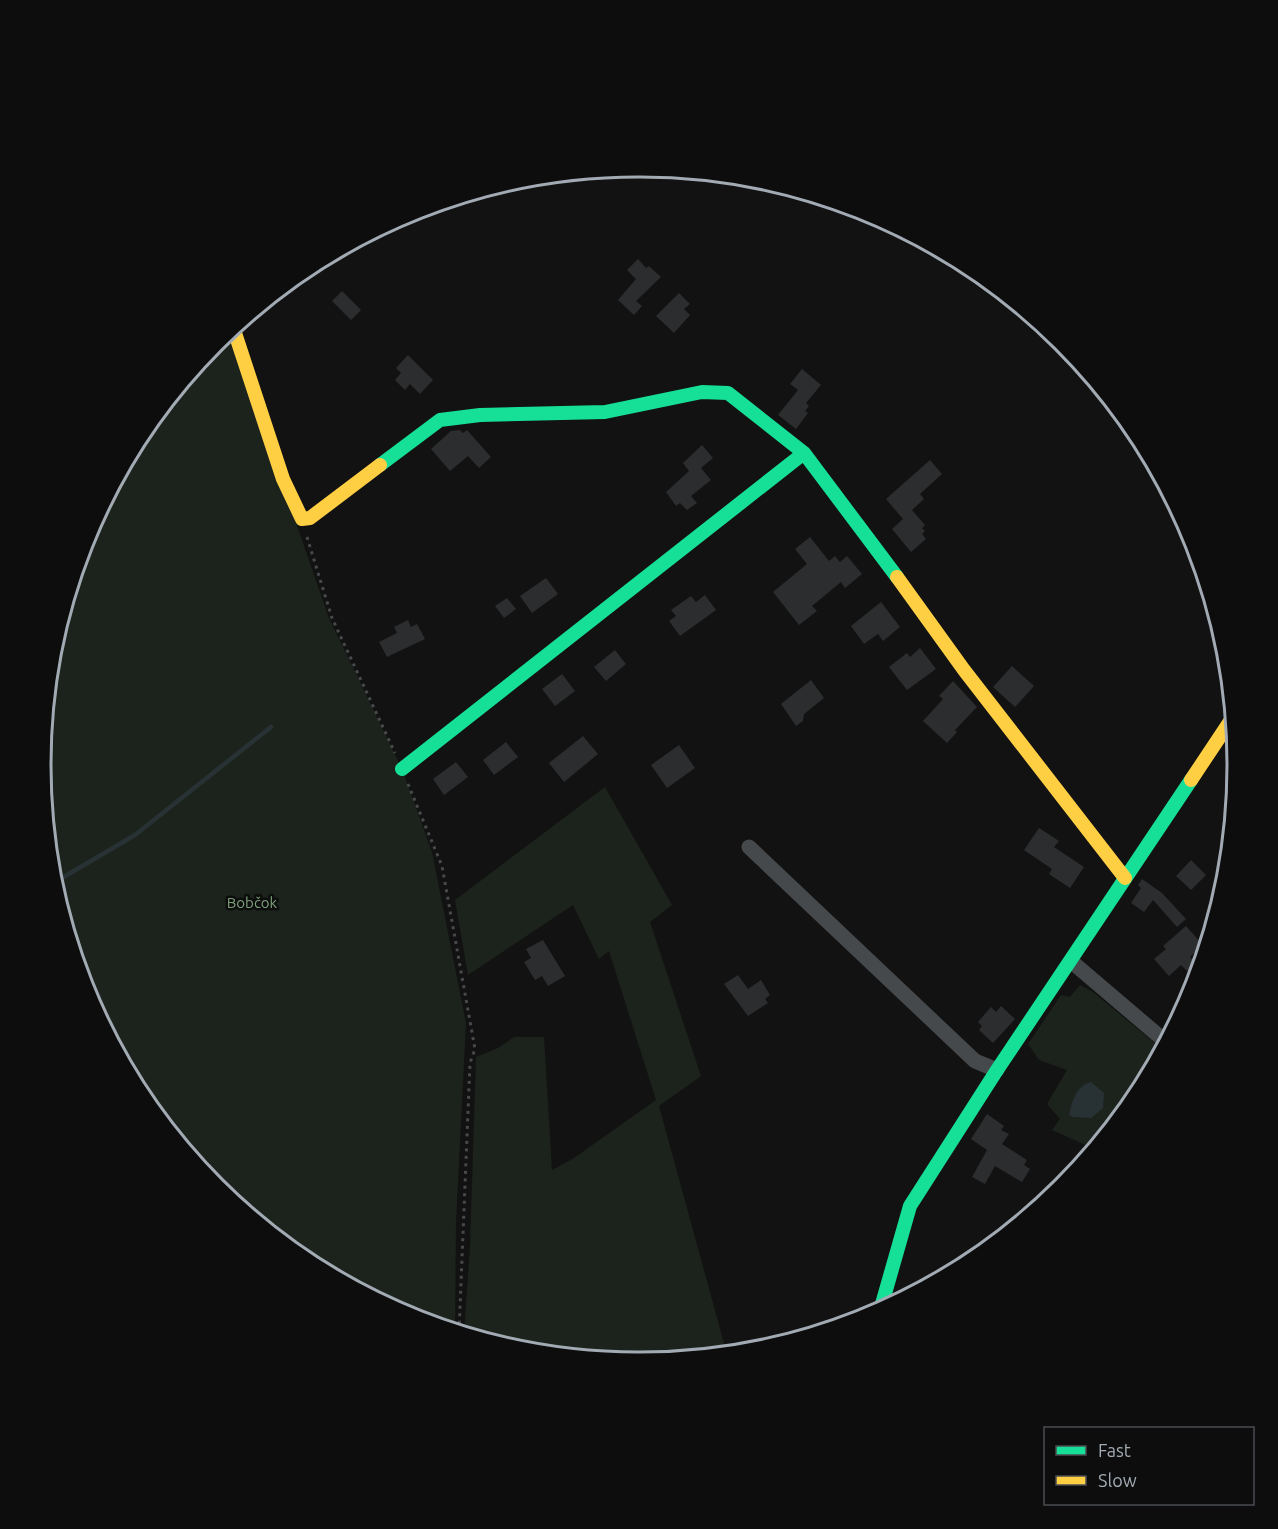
<svg xmlns="http://www.w3.org/2000/svg" width="1278" height="1529" font-family="Ubuntu,sans-serif">
  <style>
    .green { fill: #1c231c }
    .water { fill: #283235 }
    .lines { fill: none; stroke-linecap: round; stroke-linejoin: round }
    .stream { stroke: #283235; stroke-width: 4.5 }
    .building { fill: #2c2d2e }
    .path { stroke: #48494d; stroke-width: 3; stroke-dasharray: 3 4.5; stroke-linecap: butt }
    .street { stroke: #46494b; stroke-width: 15 }
    .fast { stroke: #16e098; stroke-width: 14 }
    .slow { stroke: #ffcf43; stroke-width: 14 }
    .labels { text-anchor: middle; dominant-baseline: central; stroke-width: 5; stroke-linejoin: round; paint-order: stroke }
    .park-label { font-size: 15px; fill: #7ca078; stroke: #0d0d0e }
    .rim { fill: none; stroke: #a2abb4; stroke-width: 3 }
  </style>
  <rect width="100%" height="100%" fill="#121212"/>
  <path class="green" d="M229 330 329 618 402 769 432 852 466 1023 456 1221 455 1331 410 1317 306 1262 216 1187 141 1097 86 993 52 881 41 765 52 647 86 535 142 432 216 341Z
    M605 787 672 905 650 922 701 1076 659 1106 727 1354 639 1363 522 1351 464 1334 470 1246 476 1057 498 1048 514 1037H544L552 1170 574 1158 656 1100 609 951 599 959 573 905 468 975 455 900Z
    M1080 985 1093 992 1162 1049 1136 1097 1087 1158 1092 1148 1052 1130 1060 1119 1047 1104 1067 1070 1039 1060 1028 1044 1061 995 1070 997Z"/>
  <path class="water" d="M1091 1082 1104 1093 1103 1108 1091 1118 1072 1117 1069 1114C1073 1100 1076 1086 1091 1082Z"/>
  <g class="lines">
    <path class="stream" d="M52 881 62 878 135 835 271 727"/>
  </g>
  <path class="building" d="M638 259 646 268 649 266 661 277 636 301 642 306 634 315 618 300 636 279 627 270Z
    M342 291 361 310 351 320 332 301Z
    M679 293 690 304 684 309 690 315 674 333 656 316Z
    M408 355 433 380 420 394 410 384 405 390 395 380 401 373 396 368Z
    M802 369 821 385 806 403 809 406 805 411 808 413 796 429 778 415 798 390 790 384Z
    M460 430 463 433 467 430 491 457 479 468 468 456 450 471 431 449 451 431Z
    M702 445 713 458 701 468 711 480 691 496 697 503 687 510 680 503 676 506 666 492 689 471 683 463Z
    M930 460 942 474 920 494 924 499 912 510 925 525 922 528 925 531 922 534 926 539 911 552 892 529 903 519 886 499Z
    M810 537 829 561 835 556 840 562 847 556 862 574 845 588 841 582 812 606 817 611 799 625 773 592 807 564 795 549Z
    M546 578 558 594 532 613 520 596Z
    M705 595 716 610 680 636 669 621 676 616 671 610 691 596 696 602Z
    M507 598 516 609 504 618 495 606Z
    M881 602 900 627 883 641 878 634 864 644 851 626Z
    M408 620 411 627 417 624 425 639 387 657 379 642 397 633 394 627Z
    M920 648 936 669 907 690 889 667 907 653 910 657Z
    M615 650 626 664 606 681 594 667Z
    M1012 666 1034 686 1015 707 993 687Z
    M562 674 575 691 555 706 542 689Z
    M811 680 824 698 804 714 803 721 796 726 781 704Z
    M953 681 977 707 955 730 957 732 947 743 923 721 943 699 939 696Z
    M583 736 598 754 564 782 549 763Z
    M506 742 518 757 494 775 483 760Z
    M679 745 695 768 667 788 651 765Z
    M456 762 468 777 444 795 433 779Z
    M1039 828 1059 841 1054 847 1084 867 1070 888 1049 874 1052 869 1024 850Z
    M1191 860 1206 875 1191 890 1176 876Z
    M1142 879 1162 893 1186 919 1177 927 1153 900 1144 912 1131 903 1141 888 1138 885Z
    M1186 926 1203 945 1190 957 1196 963 1187 971 1181 965 1169 976 1154 959 1166 949 1163 946Z
    M543 940 565 976 548 986 542 976 535 980 524 962 531 958 526 949Z
    M738 975 748 989 761 980 770 995 765 999 768 1003 748 1016 724 984Z
    M1001 1006 1015 1019 993 1043 979 1030 982 1026 978 1022 991 1007 996 1012Z
    M987 1114 1004 1126 1001 1130 1009 1134 1002 1144 1027 1160 1024 1165 1030 1169 1022 1182 995 1166 985 1184 972 1177 987 1150 971 1139Z"/>
  <g class="lines">
    <path class="path" d="M307 537 332 618 395 753
      M408 784 442 866 475 1049 470 1063 459 1332"/>
    <path class="street" d="M749 847 975 1061 997 1070
      M1072 962 1166 1042"/>
    <path class="fast" d="M380 465 440 420 480 415 605 412 702 392 728 393 804 453 897 577
      M402 769 804 453
      M880 1311 910 1206 997 1070 1191 780"/>
    <path class="slow" d="M233 327 283 479 302 519 310 518 380 465
      M897 577 964 670 1125 878
      M1191 780 1233 717"/>
  </g>
  <g class="labels">
    <g class="park-label">
      <text x="252" y="902">Bobčok</text>
    </g>
  </g>
  <path d="M0 0H1278V1529H0ZM638 177H640A587 587 0 0 1 1227 764V765A587 587 0 0 1 640 1352H638A587 587 0 0 1 51 765V764A587 587 0 0 1 638 177Z" fill="#0d0d0e" fill-rule="evenodd"/>
  <path class="rim" d="M638 177H640A587 587 0 0 1 1227 764V765A587 587 0 0 1 640 1352H638A587 587 0 0 1 51 765V764A587 587 0 0 1 638 177Z"/>
  <rect x="1044" y="1427" width="210" height="78" fill="#0d0d0e" stroke="#494c50" stroke-width="1.5"/>
  <rect x="1056" y="1446" width="30" height="9" fill="#16e098" stroke="#494c50" stroke-width="1.5"/>
  <text x="1098" y="1457" font-size="18" fill="#a2abb4">Fast</text>
  <rect x="1056" y="1476" width="30" height="9" fill="#ffcf43" stroke="#494c50" stroke-width="1.5"/>
  <text x="1098" y="1487" font-size="18" fill="#a2abb4">Slow</text>
</svg>
